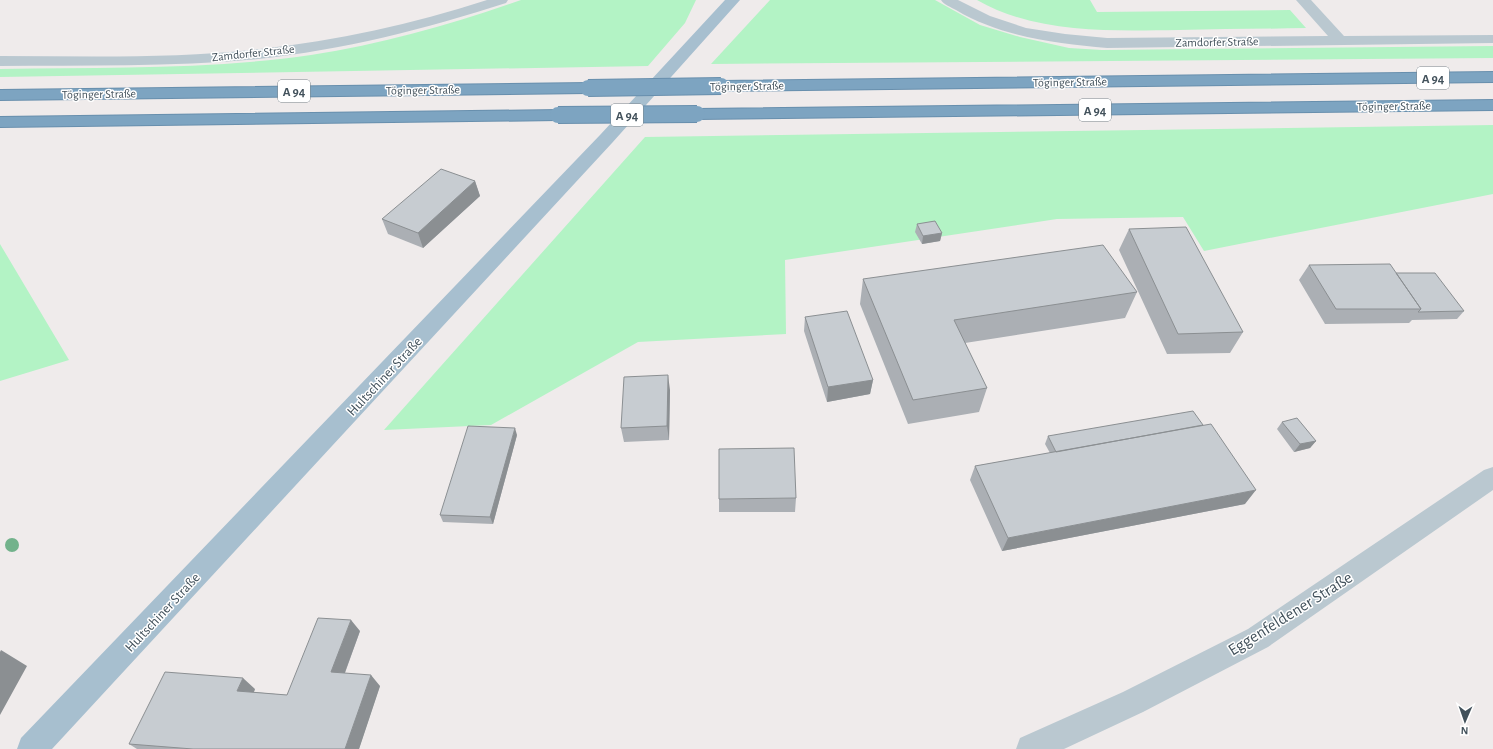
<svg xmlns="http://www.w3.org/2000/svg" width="1493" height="749" font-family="'Alegreya Sans',sans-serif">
  <rect width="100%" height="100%" fill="#efebeb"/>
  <path fill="#b3f3c5" d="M 521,0 L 696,0 L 685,23 L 648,66 L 0,77 L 0,69 C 104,67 208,70 311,55 C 383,44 453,24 521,0 Z
    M 770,0 L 935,0 L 980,25 L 1020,37 L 1069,48 L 1102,50 L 1493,46 L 1493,58 L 711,64 Z
    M 977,0 L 1090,0 L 1097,12 L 1290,10 L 1306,28 C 1263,29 1221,29 1178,30 C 1112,31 1036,34 977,0 Z
    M 1493,125 L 1493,194 L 1204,251 L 1183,217 L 1057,219 L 785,260 L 786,334 L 638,342 L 491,425 L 384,430 L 645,137 Z
    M 0,244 L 69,360 L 0,381 Z"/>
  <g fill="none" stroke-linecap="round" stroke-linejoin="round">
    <g stroke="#688fad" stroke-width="2">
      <path id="highway" d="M 1493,72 L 1493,82 L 721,91 L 715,89 L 713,86 L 715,83 L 721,81 Z
        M 588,83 L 594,85 L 596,88 L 594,91 L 588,93 L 0,100 L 0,90 Z
        M 1493,100 L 1493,110 L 697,119 L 691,118 L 689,114 L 691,110 L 697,109 Z
        M 558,110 L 564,111 L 566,115 L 564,119 L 558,120 L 0,127 L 0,117 Z"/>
    </g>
    <path fill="#bac8d0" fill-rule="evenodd" d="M 487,0 L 508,0 L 506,3 C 425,29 343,50 258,59 C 172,67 86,65 0,66 L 0,56 C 86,56 174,59 260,49 C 337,41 412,24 487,0 Z
      M 941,0 L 958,0 L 990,16 L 1026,28 L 1065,34 L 1107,38 L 1328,36 L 1296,0 L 1311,0 L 1344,36 L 1493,35 L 1493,43 L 1107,48 C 1056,43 1001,37 956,10 C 951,7 944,5 941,0 Z
      M 1493,467 L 1493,490 L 1268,647 L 1143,712 L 1064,749 L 1016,749 L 1020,738 L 1123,692 L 1248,629 L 1484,470 Z"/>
    <path fill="#a7bfcf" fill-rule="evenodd" d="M 725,0 L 740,0 L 612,143 L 52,749 L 17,749 L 21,738 L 600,135 Z"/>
    <use href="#highway" fill="#7da4c1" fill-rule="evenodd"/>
    <g stroke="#688fad" stroke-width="18" stroke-linecap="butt">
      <path id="highway-bridge" d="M 588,88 L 721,86
        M 558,115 L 697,114"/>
    </g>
    <use href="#highway-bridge" stroke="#7da4c1" stroke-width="16"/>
  </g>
  <circle fill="#72b28b" cx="12" cy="545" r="7"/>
  <path fill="#abafb4" d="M 475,181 L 480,196 L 423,248 L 388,234 L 382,219 Z
    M 917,224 L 942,233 L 940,241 L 922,244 L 915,232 Z
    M 1129,229 L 1243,332 L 1230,353 L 1167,354 L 1119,250 Z
    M 1309,265 L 1396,273 L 1464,311 L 1457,319 L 1412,320 L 1409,323 L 1325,324 L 1299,280 Z
    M 863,279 L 1137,292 L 1125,318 L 965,343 L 987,388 L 979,412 L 908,424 L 860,304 Z
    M 805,317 L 873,380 L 870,394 L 827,402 L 804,331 Z
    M 670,390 L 669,440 L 624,442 L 621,428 Z
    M 1282,422 L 1316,441 L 1310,448 L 1294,452 L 1277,429 Z
    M 517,435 L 493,524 L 443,522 L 440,515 Z
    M 1048,436 L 1245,504 L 1002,551 L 970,480 L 975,466 L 1050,453 L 1045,444 Z
    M 796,498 L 795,512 L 719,512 L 719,499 Z
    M 360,631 L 345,673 L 380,686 L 359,749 L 137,749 L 129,744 L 255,689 L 254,692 L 287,695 Z"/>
  <path fill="#8b8f92" d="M 475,181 L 480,196 L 423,248 L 418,233 Z
    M 942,233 L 940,241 L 922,244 L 923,236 Z
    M 668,375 L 670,390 L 669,440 L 667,426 Z
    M 873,380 L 870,394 L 827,402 L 828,387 Z
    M 515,428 L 517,435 L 493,524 L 490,517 Z
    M 1316,441 L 1310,448 L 1294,452 L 1300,444 Z
    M 1256,490 L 1245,504 L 1002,551 L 1008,538 Z
    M 351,620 L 360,631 L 341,683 L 331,672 Z
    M 1,650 L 27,666 L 0,715 L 0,652 Z
    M 371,675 L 380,686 L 359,749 L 345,749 Z
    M 243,678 L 255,689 L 250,701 L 237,691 Z"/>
  <path fill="#c7ccd1" stroke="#8b8f92" d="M 441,169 L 475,181 L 418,233 L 382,219 Z
    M 935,221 L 942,233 L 923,236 L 917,224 Z
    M 1186,227 L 1243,332 L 1178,334 L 1129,229 Z
    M 1103,245 L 1137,292 L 954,320 L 987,388 L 913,400 L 863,279 Z
    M 1390,264 L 1421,309 L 1336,309 L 1309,265 Z
    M 1396,273 L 1435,273 L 1464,311 L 1418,312 L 1421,309 Z
    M 847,311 L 873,380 L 828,387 L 805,317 Z
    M 668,375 L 667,426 L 621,428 L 624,377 Z
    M 1193,411 L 1203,425 L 1056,452 L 1048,436 Z
    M 1297,418 L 1316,441 L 1300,444 L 1282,422 Z
    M 1211,424 L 1256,490 L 1008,538 L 975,466 Z
    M 468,426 L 515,428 L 490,517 L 440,515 Z
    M 794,448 L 796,498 L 719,499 L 719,449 Z
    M 318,618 L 351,620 L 331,672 L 371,675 L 345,749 L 193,749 L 129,744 L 165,672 L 243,678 L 237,691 L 287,695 Z"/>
  <g text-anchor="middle" stroke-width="3" stroke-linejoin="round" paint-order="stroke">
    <g font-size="12" fill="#42515b" stroke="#fff">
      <text transform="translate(1217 42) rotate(-1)" y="4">Zamdorfer Straße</text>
      <text transform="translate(253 53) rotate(-6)" y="4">Zamdorfer Straße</text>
      <text transform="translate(1070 82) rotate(-1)" y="4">Töginger Straße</text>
      <text transform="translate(747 86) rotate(-1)" y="4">Töginger Straße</text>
      <text transform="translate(423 90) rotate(-1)" y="4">Töginger Straße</text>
      <text transform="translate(99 94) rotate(-1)" y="4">Töginger Straße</text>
      <text transform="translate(1394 106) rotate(-1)" y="4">Töginger Straße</text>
    </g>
    <g fill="#fff" stroke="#7b858c" stroke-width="1">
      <rect x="1417" y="67" width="32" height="22" rx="3"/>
      <rect x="278" y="80" width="32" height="22" rx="3"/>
      <rect x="1079" y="99" width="32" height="22" rx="3"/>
      <rect x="611" y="104" width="32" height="22" rx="3"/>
    </g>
    <g font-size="13" font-weight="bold" fill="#42515b">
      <text x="1433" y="83">A 94</text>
      <text x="294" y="96">A 94</text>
      <text x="1095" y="115">A 94</text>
      <text x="627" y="120">A 94</text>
    </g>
    <g font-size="14" fill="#42515b" stroke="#fff">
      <text transform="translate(384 376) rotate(-47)" y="5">Hultschiner Straße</text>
      <text transform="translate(162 612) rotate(-47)" y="5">Hultschiner Straße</text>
    </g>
    <g font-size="17" fill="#42515b" stroke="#fff">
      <text transform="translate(1290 613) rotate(-32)" y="6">Eggenfeldener Straße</text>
    </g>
  </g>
  <g transform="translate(1465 721) rotate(182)" stroke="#ffffff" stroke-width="3" paint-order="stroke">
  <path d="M0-3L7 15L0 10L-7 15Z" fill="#42515b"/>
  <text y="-6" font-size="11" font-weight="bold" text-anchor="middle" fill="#42515b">N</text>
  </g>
</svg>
